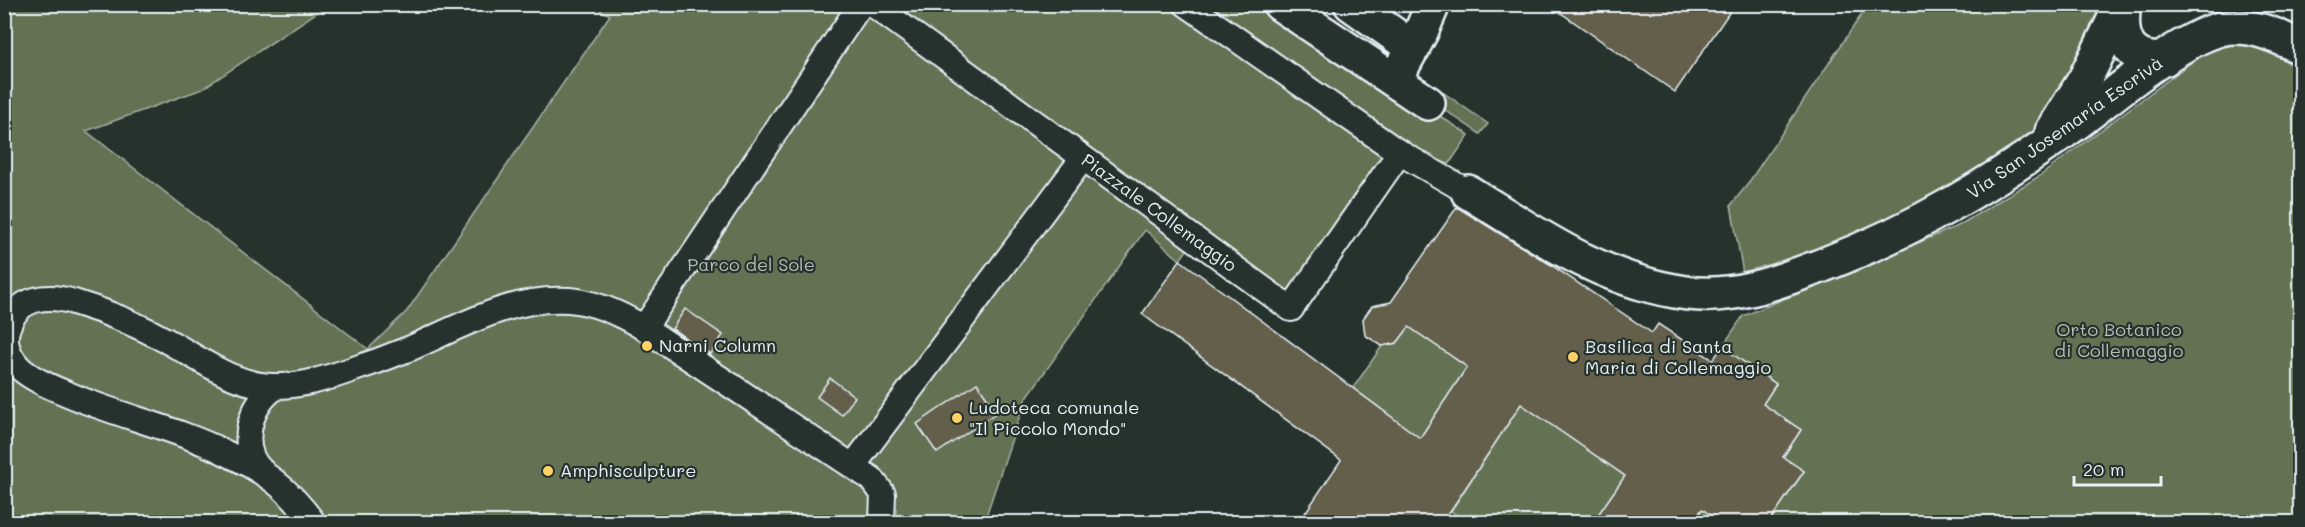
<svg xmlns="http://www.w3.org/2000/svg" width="2305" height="527" font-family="Mali,sans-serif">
  <rect width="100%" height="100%" fill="#26332d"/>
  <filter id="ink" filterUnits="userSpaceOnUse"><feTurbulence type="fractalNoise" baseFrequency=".0167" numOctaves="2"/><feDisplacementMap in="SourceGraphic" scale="12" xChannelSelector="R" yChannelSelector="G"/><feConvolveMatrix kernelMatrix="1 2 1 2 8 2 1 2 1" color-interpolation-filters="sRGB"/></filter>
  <g filter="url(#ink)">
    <path fill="#637253" stroke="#a6b2a6" stroke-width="1.5" d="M 5,5 L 328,5 L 202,89 L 86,131 L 368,349 L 407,311 L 610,15 L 590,5 L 864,5 L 1192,243 L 1180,260 L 1145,230 L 1025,400 L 984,522 L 20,522 L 5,513 Z
      M 880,5 L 1178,5 L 1392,154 L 1289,302 Z
      M 1195,5 L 1263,5 L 1423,112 L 1426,107 L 1469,135 L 1449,164 L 1402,148 Z
      M 1868,5 L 2109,5 L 2031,141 L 1950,192 L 1844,242 L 1744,279 L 1731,205 L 1747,185 Z
      M 2233,44 C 2259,42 2281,56 2300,72 L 2300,522 L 1769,522 L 1804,472 L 1783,457 L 1801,430 L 1763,404 L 1776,384 L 1722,347 L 1743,316 L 1958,226 L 2041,175 L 2196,59 L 2208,52 Z
      M 1444,93 L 1488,124 L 1480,134 L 1436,104 Z
      M 1409,327 L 1467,367 L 1420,438 L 1353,388 L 1382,346 L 1397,343 Z
      M 1521,404 L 1625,476 L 1593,522 L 1467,522 L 1451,511 Z
      M 1702,509 L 1721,522 L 1693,522 Z"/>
    <path fill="#635e4c" stroke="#e8f1f8" stroke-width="1.5" d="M 1548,4 L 1735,4 L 1675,92 Z
      M 1457,207 L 1548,263 L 1652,333 L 1658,324 L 1713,360 L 1722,347 L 1776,384 L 1763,404 L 1801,430 L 1783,457 L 1804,471 L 1769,522 L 1721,522 L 1702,509 L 1693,522 L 1593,522 L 1625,476 L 1521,404 L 1443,522 L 1299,522 L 1341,460 L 1142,314 L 1180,260 L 1420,438 L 1467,367 L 1409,327 L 1397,343 L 1382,346 L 1365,335 L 1363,319 L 1372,306 L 1391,302 Z
      M 685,309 L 723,335 L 710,354 L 672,329 Z
      M 830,378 L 855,397 L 842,415 L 817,397 Z
      M 977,383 L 997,412 L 937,453 L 917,424 Z"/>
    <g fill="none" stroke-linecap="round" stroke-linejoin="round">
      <g stroke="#e8f1f8" stroke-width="28">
        <path id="pedestrian" d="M 872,4 L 1291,309 L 1400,152
          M 1186,4 L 1397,151 L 1468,192
          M 644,328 L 861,4
          M 853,466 L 1083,158
          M 263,472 C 236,449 250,401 278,386
          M 313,522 C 287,487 266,472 226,453 C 180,430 128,418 80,399 C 61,391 38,383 22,370 C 10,359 2,343 8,327 C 18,296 48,294 74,302 C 107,312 139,325 169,342 C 202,360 232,384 271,386 C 297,387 321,380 345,372 C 367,365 389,357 411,348 C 461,326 512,296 569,300 C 596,302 621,314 644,328 L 872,479 L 883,494 L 882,522"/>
      </g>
      <g stroke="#e8f1f8" stroke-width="38">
        <path id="minor" d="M 1280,4 L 1428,103
          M 1351,4 L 1413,48
          M 2124,4 C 2119,35 2126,63 2164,59
          M 1395,80 L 1421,32 L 1433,4
          M 2052,132 L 2085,79 L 2122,4
          M 1468,192 C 1538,235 1603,282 1687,293 C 1736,299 1778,282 1823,265 C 1917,229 1998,180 2079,121 C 2116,93 2177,41 2220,29 C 2248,22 2276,35 2300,47"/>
      </g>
      <use href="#pedestrian" stroke="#26332d" stroke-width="24"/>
      <use href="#minor" stroke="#26332d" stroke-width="33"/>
    </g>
  </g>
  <g fill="#ffd166" stroke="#26332d" stroke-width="2">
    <circle cx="647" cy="346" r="6"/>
    <circle cx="1573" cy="357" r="6"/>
    <circle cx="957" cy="418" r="6"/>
    <circle cx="548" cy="471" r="6"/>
  </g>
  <g text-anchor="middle" stroke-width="4.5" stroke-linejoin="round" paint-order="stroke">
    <g font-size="18" fill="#e8f1f8" stroke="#26332d">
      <text transform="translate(2065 128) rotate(-35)" y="6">Via San Josemaría Escrivà</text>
      <text transform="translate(1159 213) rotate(36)" y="6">Piazzale Collemaggio</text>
    </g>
    <g font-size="18" fill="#b3beb6" stroke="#26332d">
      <text x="751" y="271">Parco del Sole</text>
      <text x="2119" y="336">Orto Botanico<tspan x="2119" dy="21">di Collemaggio</tspan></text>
    </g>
    <g font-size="18" fill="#e8f1f8" stroke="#26332d" text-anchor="start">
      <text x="659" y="352">Narni Column</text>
      <text x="1585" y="353">Basilica di Santa<tspan x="1585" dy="21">Maria di Collemaggio</tspan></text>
      <text x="969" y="414">Ludoteca comunale<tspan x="969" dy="21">"Il Piccolo Mondo"</tspan></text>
      <text x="560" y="477">Amphisculpture</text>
    </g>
  </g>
  <rect width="2305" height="527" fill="none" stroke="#26332d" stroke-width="24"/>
  <rect x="12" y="12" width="2281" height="503" fill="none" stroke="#e8f1f8" stroke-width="2" filter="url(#ink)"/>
  <path d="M2074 476v9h87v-9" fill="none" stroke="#e8f1f8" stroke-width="3"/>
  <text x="2083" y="476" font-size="18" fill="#e8f1f8" stroke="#26332d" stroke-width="4.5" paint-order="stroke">20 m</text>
</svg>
